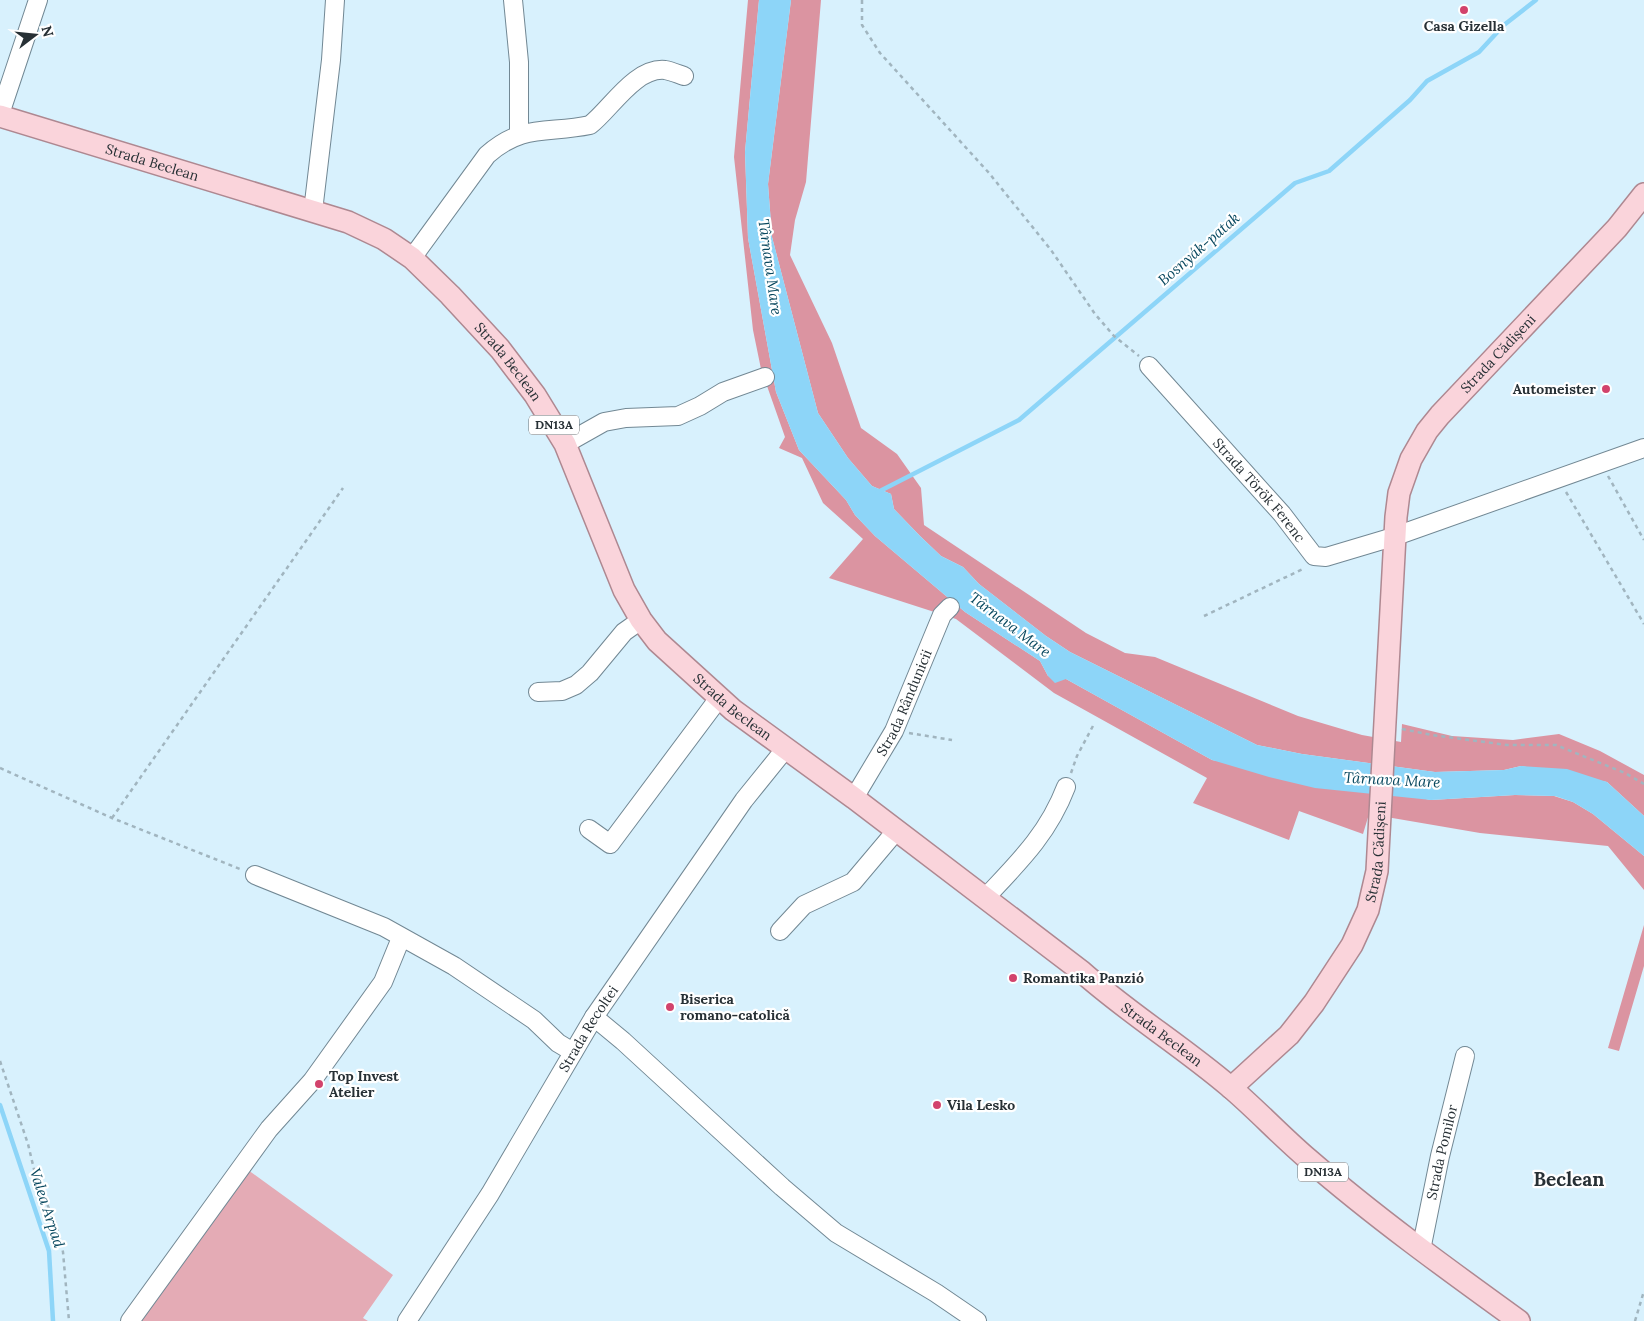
<svg xmlns="http://www.w3.org/2000/svg" width="1644" height="1321" font-family="Lora,serif">
  <rect width="100%" height="100%" fill="#d8f1fd"/>
  <path fill="#e4abb5" d="M 248,1170 L 393,1275 L 363,1318 L 368,1321 L 139,1321 Z"/>
  <path fill="#db94a1" d="M 748,0 L 759,0 L 745,152 L 748,238 L 776,392 L 799,450 L 846,500 L 855,515 L 875,536 L 965,612 L 1040,661 L 1048,676 L 1066,679 L 1212,760 L 1431,800 L 1515,795 L 1554,796 L 1573,802 L 1593,814 L 1644,856 L 1644,890 L 1608,846 L 1480,833 L 1369,814 L 1363,834 L 1299,811 L 1289,840 L 1193,803 L 1207,778 L 1054,693 L 956,619 L 829,578 L 863,539 L 823,503 L 802,458 L 779,448 L 785,437 L 761,369 L 753,330 L 734,157 Z
    M 791,0 L 821,0 L 806,182 L 795,220 L 790,255 L 832,343 L 861,428 L 897,454 L 921,488 L 924,525 L 1086,633 L 1125,653 L 1155,657 L 1298,716 L 1362,735 L 1401,742 L 1402,724 L 1452,736 L 1513,740 L 1559,734 L 1600,751 L 1644,775 L 1644,816 L 1607,782 L 1521,766 L 1504,770 L 1435,772 L 1302,754 L 1257,745 L 1070,652 L 1046,636 L 979,584 L 963,567 L 941,556 L 920,536 L 894,509 L 891,494 L 872,486 L 848,458 L 818,413 L 772,237 L 768,184 Z
    M 1644,925 L 1644,966 L 1619,1051 L 1608,1048 Z"/>
  <path fill="#8dd5f8" d="M 759,0 L 791,0 L 768,184 L 772,237 L 818,413 L 848,458 L 872,486 L 891,494 L 894,509 L 920,536 L 941,556 L 963,567 L 979,584 L 1046,636 L 1070,652 L 1257,745 L 1302,754 L 1435,772 L 1504,770 L 1521,766 L 1567,769 L 1607,782 L 1644,816 L 1644,856 L 1593,814 L 1573,802 L 1555,796 L 1515,795 L 1431,800 L 1315,788 L 1269,777 L 1212,760 L 1066,679 L 1055,683 L 1048,676 L 1040,661 L 965,612 L 875,536 L 855,515 L 846,500 L 799,450 L 776,392 L 748,238 L 745,152 Z"/>
  <g fill="none" stroke-linecap="round" stroke-linejoin="round">
    <path stroke="#8dd5f8" stroke-width="4.5" d="M 878,492 L 1019,420 L 1295,183 L 1329,171 L 1410,100 L 1427,81 L 1479,52 L 1504,25 L 1536,0
      M 0,1105 L 49,1251 L 53,1321"/>
    <g stroke="#728894" stroke-width="20">
      <g id="minor">
        <path d="M 513,0 L 519,62 L 519,133"/>
        <path d="M 0,114 L 38,0"/>
        <path d="M 313,211 L 331,60 L 335,0"/>
        <path d="M 412,258 L 487,155 C 523,123 548,134 590,125 C 610,110 635,67 665,70 C 671,71 678,74 684,76"/>
        <path id="s1" d="M 1149,366 L 1282,514 L 1314,556 L 1326,557 L 1393,537 L 1644,448"/>
        <path d="M 565,444 L 604,422 L 626,418 L 678,416 L 700,406 L 723,392 L 765,377"/>
        <path d="M 538,692 L 562,691 L 576,685 L 590,673 L 624,632 L 641,620"/>
        <path id="s2" d="M 854,798 L 894,731 L 942,615 L 950,607"/>
        <path d="M 589,829 L 610,844 L 719,698"/>
        <path d="M 255,875 L 384,927 L 454,966 L 534,1020 L 558,1043 L 573,1052"/>
        <path d="M 985,898 C 1019,862 1048,834 1066,787"/>
        <path d="M 780,931 L 804,905 L 853,882 L 896,831"/>
        <path d="M 594,1017 L 623,1041 L 782,1187 L 836,1233 L 936,1293 L 977,1321"/>
        <path id="s3" d="M 1421,1250 L 1440,1156 L 1465,1056"/>
        <path d="M 130,1321 L 269,1129 L 312,1081 L 383,982 L 401,938"/>
        <path id="s4" d="M 407,1321 L 490,1194 L 594,1017 L 744,800 L 786,748"/>
      </g>
    </g>
    <g stroke="#ae8891" stroke-width="24">
      <g id="major">
        <path id="s5" d="M 0,116 L 348,222 L 384,239 L 412,258 L 450,295 L 500,349 L 535,395 L 565,444 L 624,590 L 641,620 L 657,641 L 733,710 L 854,798 L 1081,971 C 1128,1013 1182,1046 1230,1087 C 1257,1110 1281,1136 1308,1159 C 1375,1217 1447,1269 1519,1321"/>
        <path id="s6" d="M 1231,1088 L 1289,1035 L 1314,1003 L 1352,945 L 1368,910 L 1377,871 L 1396,517 L 1399,493 L 1411,459 L 1427,431 L 1440,415 L 1617,228 L 1644,194"/>
      </g>
    </g>
    <path stroke="#a1b5bf" stroke-width="2.5" stroke-dasharray="4 4" stroke-linecap="butt" d="M 862,0 L 862,25 L 880,53 L 989,173 L 1051,250 L 1095,314 L 1114,336 L 1139,356
      M 1608,476 L 1644,540
      M 1566,492 L 1644,624
      M 1204,616 L 1305,568
      M 1402,729 L 1432,735 L 1507,745 L 1556,745 L 1625,773 L 1644,784
      M 909,733 L 952,740
      M 0,768 L 112,818 L 240,869
      M 1071,773 L 1077,756 L 1094,724
      M 112,818 L 343,488
      M 0,1061 L 28,1144 L 37,1182 L 56,1224 L 63,1252 L 69,1321
      M 1635,1321 L 1644,1291"/>
    <use href="#minor" stroke="#fff" stroke-width="18"/>
    <use href="#major" stroke="#fad4db" stroke-width="21"/>
  </g>
  <g fill="#d2436c" stroke="#fff" stroke-width="2">
    <circle cx="1464" cy="10" r="5"/>
    <circle cx="1606" cy="389" r="5"/>
    <circle cx="1013" cy="978" r="5"/>
    <circle cx="670" cy="1007" r="5"/>
    <circle cx="319" cy="1084" r="5"/>
    <circle cx="937" cy="1105" r="5"/>
  </g>
  <g text-anchor="middle" stroke-width="4.5" stroke-linejoin="round" paint-order="stroke">
    <g fill="#fff" stroke="#686e72" stroke-width="1">
      <rect x="529" y="415.5" width="50" height="19" rx="4"/>
      <rect x="1298" y="1162.5" width="50" height="19" rx="4"/>
    </g>
    <g font-size="12" font-weight="bold" fill="#273035">
      <text x="554" y="429">DN13A</text>
      <text x="1323" y="1176">DN13A</text>
    </g>
    <g font-size="14" font-weight="bold" fill="#273035" stroke="#fff" text-anchor="start">
      <text x="1464" y="31" text-anchor="middle">Casa Gizella</text>
      <text x="1596" y="394" text-anchor="end">Automeister</text>
      <text x="1023" y="983">Romantika Panzió</text>
      <text x="680" y="1004">Biserica<tspan x="680" dy="16">romano-catolică</tspan></text>
      <text x="329" y="1081">Top Invest<tspan x="329" dy="16">Atelier</tspan></text>
      <text x="947" y="1110">Vila Lesko</text>
    </g>
    <g font-size="14" fill="#273035" stroke="#fff">
      <text dy="5" stroke="none"><textPath href="#s5" startOffset="159">Strada Beclean</textPath></text>
      <text dy="5" stroke="none"><textPath href="#s6" startOffset="819">Strada Cădișeni</textPath></text>
      <text dy="5" stroke="none"><textPath href="#s5" startOffset="579">Strada Beclean</textPath></text>
      <text dy="5" stroke="none"><textPath href="#s1" startOffset="166">Strada Török Ferenc</textPath></text>
      <text dy="5" stroke="none"><textPath href="#s2" startOffset="108">Strada Rândunicii</textPath></text>
      <text dy="5" stroke="none"><textPath href="#s5" startOffset="998">Strada Beclean</textPath></text>
      <text dy="5" stroke="none"><textPath href="#s6" startOffset="286">Strada Cădișeni</textPath></text>
      <text dy="5" stroke="none"><textPath href="#s4" startOffset="344">Strada Recoltei</textPath></text>
      <text dy="5" stroke="none"><textPath href="#s5" startOffset="1538">Strada Beclean</textPath></text>
      <text dy="5" stroke="none"><textPath href="#s3" startOffset="100">Strada Pomilor</textPath></text>
    </g>
    <g font-size="15" font-style="italic" fill="#08485f" stroke="#fff">
      <text transform="translate(1199 249) rotate(-41)" y="5">Bosnyák-patak</text>
      <text transform="translate(770 267) rotate(82)" y="5">Târnava Mare</text>
      <text transform="translate(1010 625) rotate(37)" y="5">Târnava Mare</text>
      <text transform="translate(1392 780) rotate(3)" y="5">Târnava Mare</text>
      <text transform="translate(47 1208) rotate(72)" y="5">Valea Arpad</text>
    </g>
    <g font-size="19" font-weight="bold" fill="#273035" stroke="#fff">
      <text x="1569" y="1186">Beclean</text>
    </g>
  </g>
  <g transform="translate(35 35) rotate(74)" stroke="#ffffff" stroke-width="4" paint-order="stroke">
  <path d="M0-4L9 19L0 12L-9 19Z" fill="#273035"/>
  <text y="-8" font-size="14" font-weight="bold" text-anchor="middle" fill="#273035">N</text>
  </g>
</svg>
